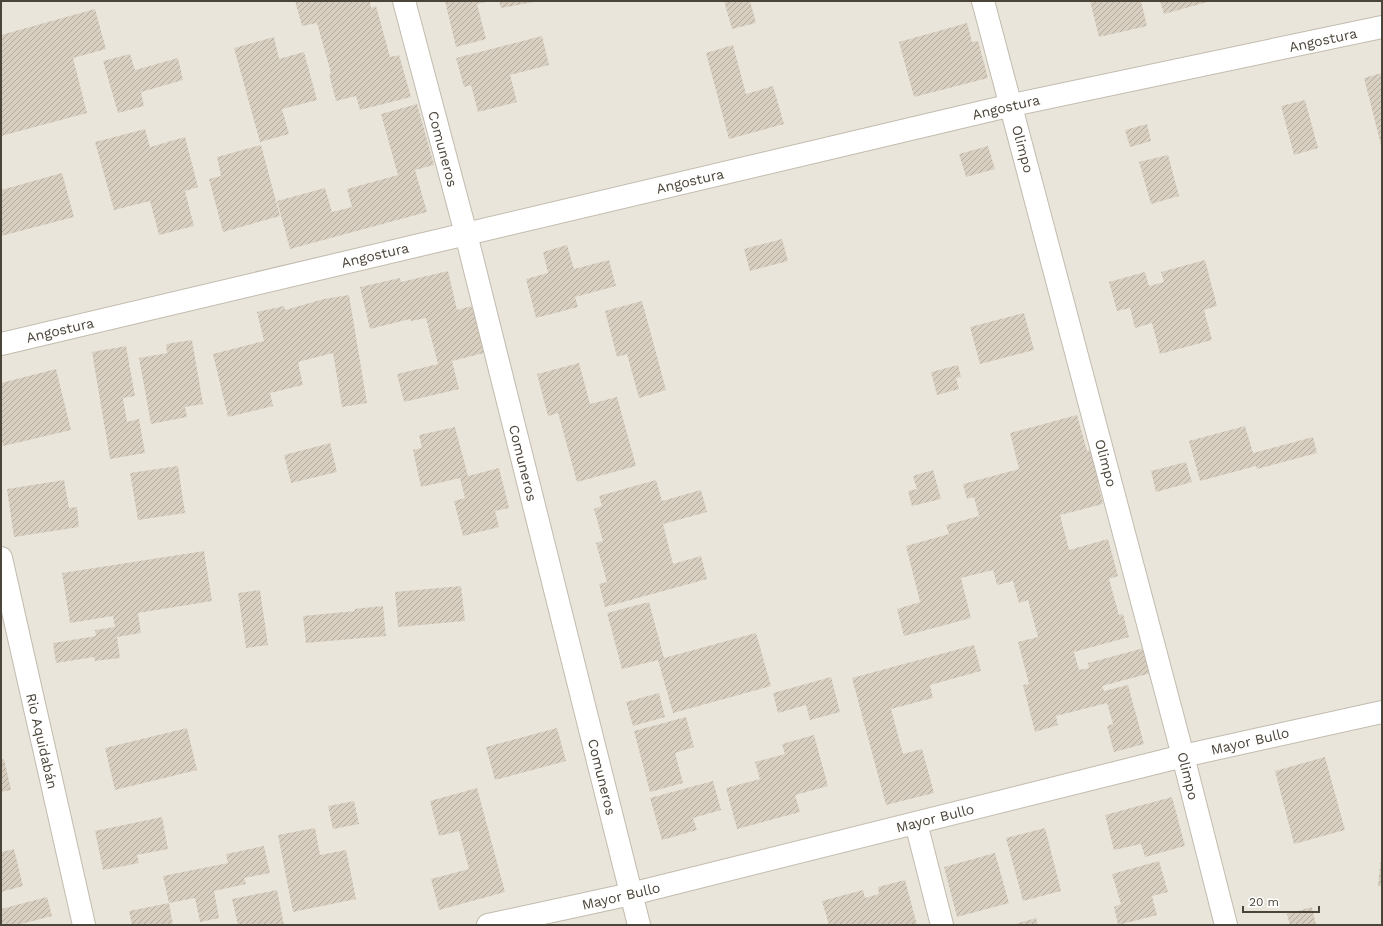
<svg xmlns="http://www.w3.org/2000/svg" width="1383" height="926" font-family="'Work Sans',sans-serif">
  <defs>
    <pattern id="building-hatch" width="6" height="6" patternUnits="userSpaceOnUse"><rect width="6" height="6" fill="#d8cfc1"/><path d="M-1 1l2-2M0 6l6-6M5 7l2-2" fill="none" stroke="#b1aa9e"/></pattern>
  </defs>
  <rect width="100%" height="100%" fill="#f6f3ec"/>
  <path fill="#eae5da" d="M 1,1 L 1382,1 L 1382,925 L 1,925 Z"/>
  <path fill="url(#building-hatch)" d="M 295,1 L 370,1 L 371,8 L 376,6 L 390,57 L 399,55 L 411,97 L 360,110 L 356,96 L 336,101 L 329,74 L 331,73 L 317,23 L 302,26 Z
    M 445,1 L 491,1 L 477,4 L 486,39 L 456,47 Z
    M 499,1 L 534,1 L 534,2 L 501,8 Z
    M 724,1 L 750,1 L 756,23 L 732,29 Z
    M 1090,1 L 1141,1 L 1147,26 L 1099,37 Z
    M 1160,1 L 1211,1 L 1164,14 Z
    M 95,9 L 106,49 L 73,58 L 87,113 L 1,136 L 1,35 Z
    M 967,23 L 972,42 L 978,41 L 988,78 L 914,97 L 899,42 Z
    M 542,36 L 549,65 L 510,75 L 517,102 L 478,112 L 471,85 L 464,87 L 456,58 Z
    M 274,37 L 279,59 L 304,52 L 317,100 L 282,109 L 289,134 L 260,142 L 234,48 Z
    M 733,45 L 746,94 L 773,86 L 784,124 L 729,139 L 706,53 Z
    M 130,54 L 135,70 L 178,58 L 183,80 L 141,92 L 144,106 L 118,113 L 103,61 Z
    M 1382,73 L 1382,145 L 1381,145 L 1364,78 Z
    M 1305,100 L 1318,148 L 1294,155 L 1281,106 Z
    M 417,104 L 434,165 L 415,170 L 427,212 L 290,249 L 277,201 L 325,188 L 332,212 L 352,207 L 347,189 L 398,175 L 381,114 Z
    M 1147,124 L 1151,141 L 1130,147 L 1125,130 Z
    M 145,129 L 150,147 L 185,137 L 198,187 L 185,191 L 194,226 L 159,235 L 150,201 L 114,210 L 95,142 Z
    M 261,145 L 280,216 L 223,232 L 209,179 L 221,176 L 217,157 Z
    M 988,146 L 995,169 L 966,177 L 959,154 Z
    M 1168,155 L 1179,196 L 1151,204 L 1139,162 Z
    M 62,173 L 74,217 L 1,236 L 1,190 Z
    M 782,239 L 788,261 L 750,271 L 744,249 Z
    M 567,245 L 574,269 L 609,260 L 616,286 L 575,297 L 578,307 L 536,318 L 526,279 L 548,273 L 543,252 Z
    M 1205,260 L 1217,306 L 1204,310 L 1212,340 L 1160,354 L 1152,323 L 1135,328 L 1130,308 L 1117,311 L 1109,282 L 1145,272 L 1149,286 L 1164,282 L 1161,272 Z
    M 448,271 L 457,310 L 472,306 L 484,353 L 452,361 L 459,389 L 404,402 L 397,374 L 438,364 L 426,318 L 411,321 L 410,319 L 370,329 L 360,287 L 400,278 L 401,282 Z
    M 349,295 L 367,403 L 342,407 L 333,353 L 298,362 L 303,385 L 270,393 L 273,406 L 228,417 L 213,354 L 264,341 L 257,312 L 284,306 L 285,310 L 324,299 Z
    M 642,301 L 666,390 L 639,398 L 627,354 L 617,357 L 605,311 Z
    M 1024,313 L 1034,350 L 980,364 L 970,327 Z
    M 192,340 L 203,404 L 185,407 L 187,417 L 151,424 L 139,358 L 167,353 L 166,344 Z
    M 126,346 L 135,396 L 123,398 L 127,422 L 139,419 L 145,453 L 110,459 L 92,352 Z
    M 579,363 L 590,404 L 617,397 L 636,466 L 577,482 L 558,413 L 548,416 L 537,374 Z
    M 958,365 L 961,377 L 956,378 L 959,389 L 937,395 L 931,372 Z
    M 56,369 L 71,430 L 3,446 L 1,437 L 1,383 Z
    M 1077,415 L 1087,451 L 1098,448 L 1107,482 L 1098,484 L 1103,504 L 1060,515 L 1069,550 L 1108,539 L 1118,576 L 1109,579 L 1119,615 L 1123,614 L 1129,637 L 1074,652 L 1079,670 L 1089,668 L 1088,663 L 1144,648 L 1151,673 L 1102,686 L 1104,691 L 1128,685 L 1144,744 L 1114,752 L 1107,726 L 1113,724 L 1107,703 L 1056,716 L 1058,725 L 1035,732 L 1023,685 L 1029,684 L 1018,642 L 1038,637 L 1028,600 L 1019,603 L 1013,581 L 997,585 L 993,570 L 961,578 L 971,618 L 904,636 L 897,609 L 920,602 L 906,546 L 949,534 L 946,525 L 979,516 L 974,497 L 967,499 L 963,484 L 1019,469 L 1010,433 Z
    M 1245,426 L 1253,453 L 1313,437 L 1317,453 L 1257,469 L 1256,466 L 1200,481 L 1189,441 Z
    M 455,427 L 468,476 L 499,468 L 509,508 L 495,511 L 499,527 L 463,536 L 454,501 L 465,498 L 460,478 L 421,487 L 413,450 L 422,448 L 419,435 Z
    M 330,443 L 337,472 L 291,483 L 284,455 Z
    M 1186,462 L 1192,482 L 1156,492 L 1151,471 Z
    M 178,466 L 185,513 L 138,520 L 130,473 Z
    M 933,470 L 941,499 L 912,506 L 908,491 L 917,489 L 913,476 Z
    M 64,480 L 69,508 L 77,507 L 79,527 L 14,537 L 7,489 Z
    M 656,480 L 662,501 L 701,490 L 707,512 L 663,524 L 673,564 L 701,556 L 707,579 L 605,607 L 599,584 L 607,582 L 596,543 L 603,541 L 594,509 L 602,506 L 599,496 Z
    M 204,551 L 212,601 L 138,613 L 141,633 L 117,637 L 120,658 L 95,661 L 94,657 L 56,663 L 53,643 L 96,636 L 95,630 L 115,627 L 113,616 L 70,623 L 62,573 Z
    M 461,586 L 465,621 L 398,627 L 395,592 Z
    M 260,590 L 268,645 L 246,648 L 238,593 Z
    M 649,602 L 664,658 L 756,633 L 771,686 L 673,713 L 658,660 L 622,669 L 607,613 Z
    M 383,606 L 386,636 L 306,643 L 303,616 L 355,611 L 354,609 Z
    M 974,645 L 981,671 L 930,685 L 933,698 L 891,709 L 903,754 L 922,749 L 934,793 L 886,805 L 852,678 Z
    M 831,677 L 840,712 L 810,720 L 806,705 L 778,713 L 773,693 Z
    M 659,693 L 665,717 L 633,726 L 626,702 Z
    M 686,717 L 694,747 L 675,753 L 683,783 L 650,792 L 634,731 Z
    M 187,728 L 197,770 L 115,790 L 105,748 Z
    M 557,728 L 566,761 L 495,780 L 486,747 Z
    M 814,735 L 828,786 L 795,795 L 800,812 L 737,829 L 726,788 L 760,779 L 755,762 L 785,754 L 782,744 Z
    M 1325,757 L 1345,830 L 1294,844 L 1275,771 Z
    M 4,759 L 11,790 L 1,792 L 1,760 Z
    M 713,781 L 721,810 L 693,818 L 697,830 L 662,840 L 650,798 Z
    M 477,788 L 505,892 L 439,910 L 431,879 L 469,869 L 459,831 L 439,836 L 430,801 Z
    M 1172,797 L 1185,846 L 1145,857 L 1141,844 L 1114,850 L 1105,815 Z
    M 354,801 L 359,824 L 333,829 L 328,806 Z
    M 162,817 L 168,849 L 137,855 L 139,863 L 103,870 L 95,831 Z
    M 315,828 L 320,855 L 346,850 L 356,899 L 293,912 L 278,835 Z
    M 1045,828 L 1061,891 L 1023,901 L 1006,838 Z
    M 264,846 L 270,873 L 244,878 L 246,884 L 214,891 L 219,918 L 200,922 L 195,898 L 169,903 L 163,876 L 228,863 L 226,854 Z
    M 14,849 L 23,886 L 1,892 L 1,852 Z
    M 995,853 L 1009,903 L 957,917 L 944,867 Z
    M 1381,857 L 1382,857 L 1382,886 L 1378,886 Z
    M 1159,861 L 1168,892 L 1152,896 L 1157,915 L 1118,925 L 1114,907 L 1121,904 L 1112,874 Z
    M 905,880 L 917,925 L 829,925 L 822,901 L 863,890 L 865,898 L 879,894 L 878,887 Z
    M 277,890 L 284,925 L 238,925 L 232,899 Z
    M 47,897 L 52,916 L 17,925 L 1,925 L 1,909 Z
    M 169,903 L 173,925 L 132,925 L 129,911 Z
    M 1312,907 L 1316,925 L 1290,925 L 1287,914 Z
    M 1036,918 L 1038,925 L 1012,925 Z"/>
  <g fill="none" stroke-linecap="round" stroke-linejoin="round">
    <g stroke="#c2bbae" stroke-width="24">
      <path id="minor" d="M 404,1 L 466,234 L 639,925
        M 983,1 L 1183,756 L 1226,925
        M 1,344 L 1012,105 L 1382,27
        M 1,558 L 84,925
        M 916,823 L 942,925
        M 488,925 L 631,894 L 1183,756 L 1382,712"/>
    </g>
    <use href="#minor" stroke="#fff" stroke-width="22"/>
  </g>
  <g text-anchor="middle" stroke-width="3" stroke-linejoin="round" paint-order="stroke">
    <g font-size="14" fill="#4b4439" stroke="#fff">
      <text transform="translate(1323 40) rotate(-12)" y="5">Angostura</text>
      <text transform="translate(1006 107) rotate(-13)" y="5">Angostura</text>
      <text transform="translate(443 149) rotate(75)" y="5">Comuneros</text>
      <text transform="translate(1023 149) rotate(75)" y="5">Olimpo</text>
      <text transform="translate(690 181) rotate(-13)" y="5">Angostura</text>
      <text transform="translate(375 255) rotate(-13)" y="5">Angostura</text>
      <text transform="translate(60 330) rotate(-13)" y="5">Angostura</text>
      <text transform="translate(523 463) rotate(76)" y="5">Comuneros</text>
      <text transform="translate(1106 463) rotate(75)" y="5">Olimpo</text>
      <text transform="translate(42 741) rotate(77)" y="5">Rio Aquidabán</text>
      <text transform="translate(1250 741) rotate(-13)" y="5">Mayor Bullo</text>
      <text transform="translate(1188 776) rotate(76)" y="5">Olimpo</text>
      <text transform="translate(602 777) rotate(76)" y="5">Comuneros</text>
      <text transform="translate(935 818) rotate(-14)" y="5">Mayor Bullo</text>
      <text transform="translate(621 896) rotate(-13)" y="5">Mayor Bullo</text>
    </g>
  </g>
  <rect width="1383" height="926" fill="none" stroke="#4b4439" stroke-width="4"/>
  <path d="M1243 906v6h76v-6" fill="none" stroke="#4b4439" stroke-width="2"/>
  <text x="1249" y="906" font-size="12" fill="#4b4439" stroke="#ffffff" stroke-width="3" paint-order="stroke">20 m</text>
</svg>
